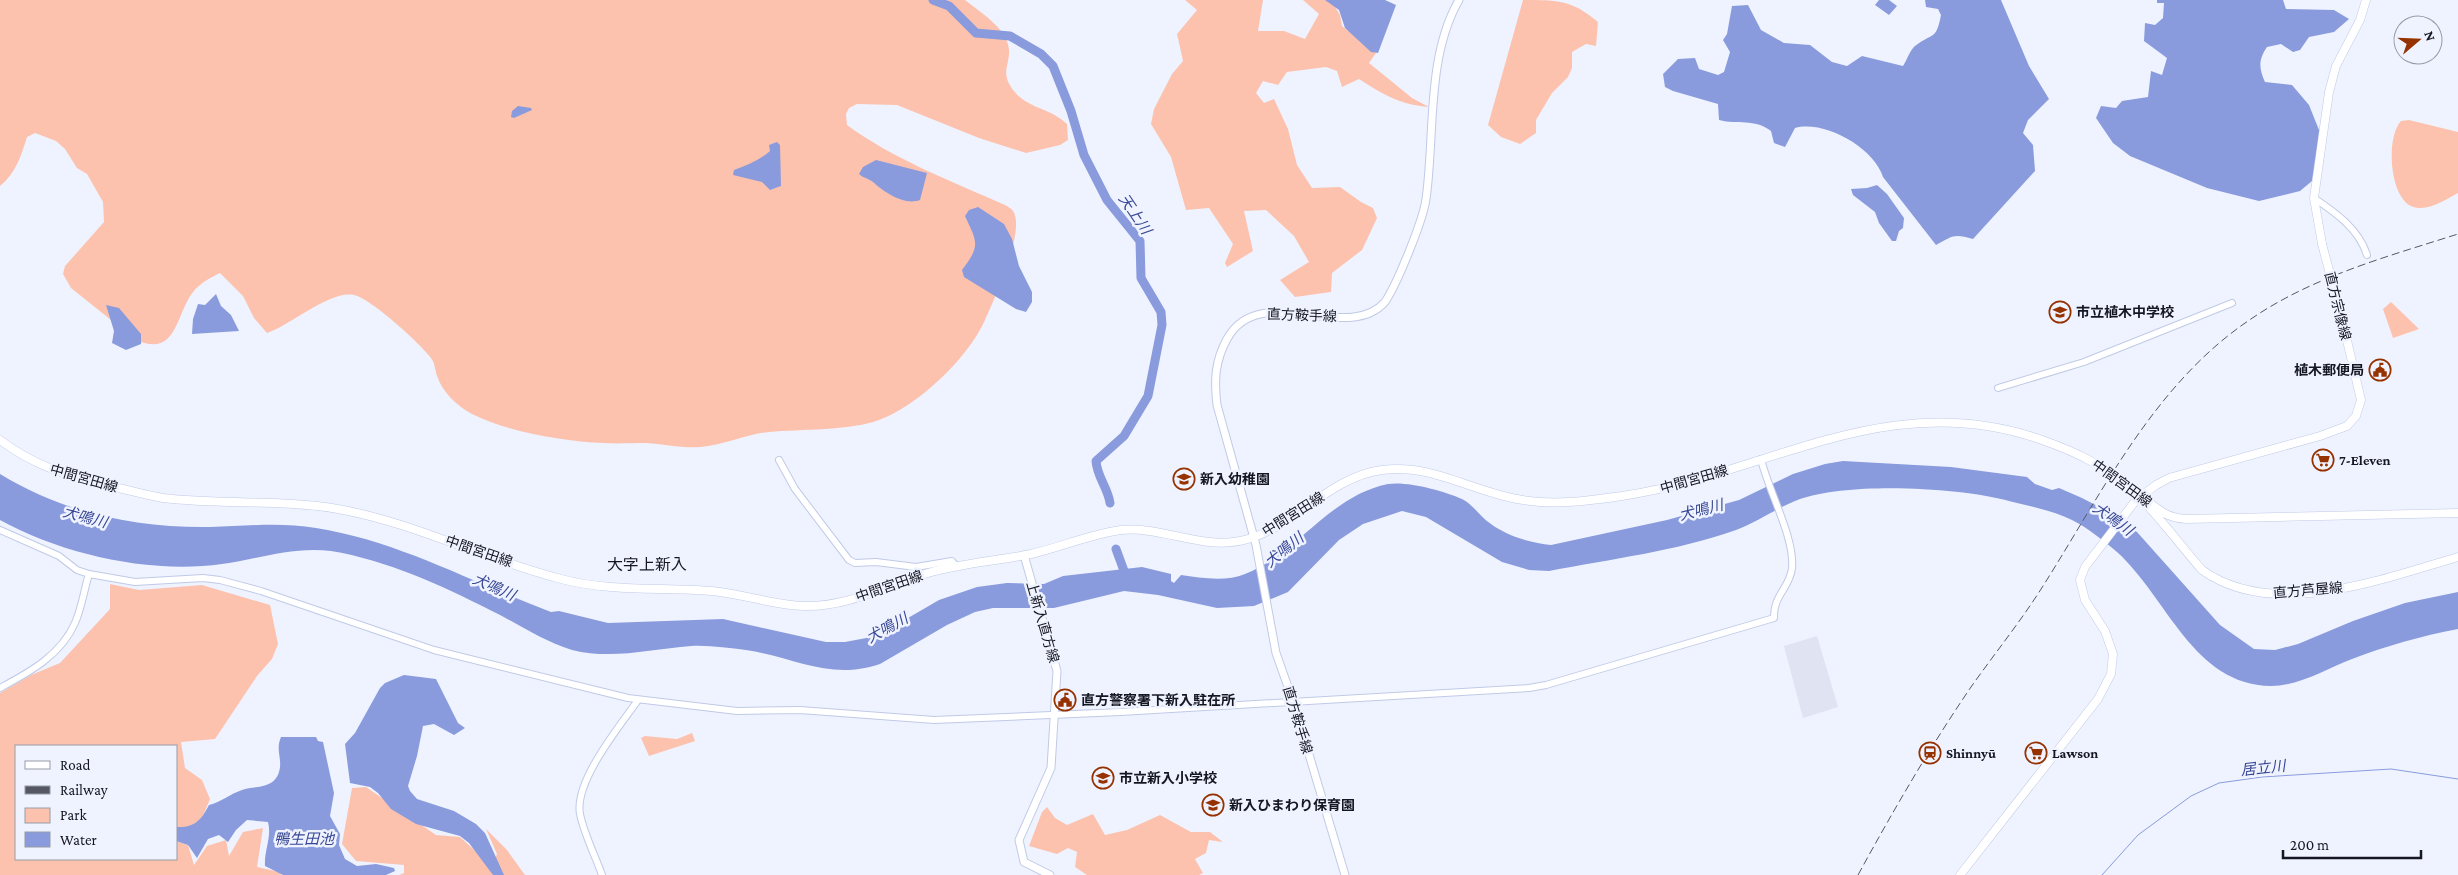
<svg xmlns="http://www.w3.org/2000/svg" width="2458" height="875" font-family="'Crimson Pro','Noto Sans JP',serif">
  <rect width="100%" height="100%" fill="#eff3ff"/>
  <path fill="#dfe3f2" d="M 1817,636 L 1838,707 L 1803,718 L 1784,646 Z"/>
  <path fill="#fcc2ae" d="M 0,0 L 965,0 C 980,12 1008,29 1009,50 C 1010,64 1001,72 1011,87 C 1025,109 1050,107 1067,124 L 1068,140 L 1060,145 L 1026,153 L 979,138 L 897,105 L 857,104 L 849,108 L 846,114 L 847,125 C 895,160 951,181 1005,205 C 1008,207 1011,208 1013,211 C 1026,230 994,300 985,320 C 968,358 918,406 879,420 C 850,431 800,429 769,432 C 748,434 729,443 708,446 C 688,450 666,444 646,443 C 632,443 617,444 603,443 C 563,441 508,432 472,414 C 456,405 443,393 437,376 C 435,370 435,363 431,358 C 421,344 370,298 354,295 C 330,290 291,325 267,333 L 254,318 L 243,296 L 220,273 C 212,277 200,283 194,291 C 176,311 178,359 136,340 L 71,288 L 63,274 L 65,266 L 104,222 L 103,202 L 87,174 L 77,168 L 65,149 L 56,141 L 35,133 L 27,137 C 21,156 16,173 0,186 Z
    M 1185,0 L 1263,0 L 1258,31 L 1284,31 L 1305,39 L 1319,14 L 1303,0 L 1331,0 L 1340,15 L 1342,26 L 1376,53 L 1369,63 L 1412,98 L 1429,107 C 1401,105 1382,94 1359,79 L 1342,87 L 1337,71 L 1326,67 L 1287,72 L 1278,85 L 1263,81 L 1256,93 L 1264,103 L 1274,99 L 1288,129 L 1297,165 L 1312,188 L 1340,187 L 1361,202 L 1373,208 L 1377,218 L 1362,250 L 1332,273 L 1331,292 L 1295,297 L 1280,280 L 1309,262 L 1294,236 L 1266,210 L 1244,211 L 1253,251 L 1227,267 L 1225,263 L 1233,244 L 1209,208 L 1186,210 L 1171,157 L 1151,124 L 1154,109 L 1172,74 L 1183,61 L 1177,34 L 1197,10 Z
    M 1523,0 C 1558,0 1572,0 1598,22 L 1596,46 L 1586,44 L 1572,52 L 1572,68 L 1568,77 L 1552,93 L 1536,120 L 1536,133 L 1520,144 L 1501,137 L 1488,125 Z
    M 2409,120 L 2458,132 L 2458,193 C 2445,200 2426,213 2411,206 C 2389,195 2386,137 2401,121 Z
    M 2391,302 L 2419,329 L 2393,338 L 2383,309 Z
    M 110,584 L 139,590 L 202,585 L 270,605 L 278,644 L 272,659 L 257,676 L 215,739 L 181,742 L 185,768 L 202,780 L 210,799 C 202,818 200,829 176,827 L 176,746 L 16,746 L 16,859 L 176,859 L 176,841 L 188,845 L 194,865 L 207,846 L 226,840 L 229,856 L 243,832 L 263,828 L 257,867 L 280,872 L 281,875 L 0,875 L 0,693 L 31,675 L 60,663 L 110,609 Z
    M 692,733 L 695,741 L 649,756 L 641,738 L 645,736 L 677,739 Z
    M 366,787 L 436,835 L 460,837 L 492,866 L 497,854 L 486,829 L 507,850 L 525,875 L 399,875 L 404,873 L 404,865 L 356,861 L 342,844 L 352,788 Z
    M 1047,807 L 1055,818 L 1067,825 L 1093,814 L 1105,835 L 1127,830 L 1160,815 L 1191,832 L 1210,832 L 1223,842 L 1209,840 L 1206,853 L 1195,859 L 1203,873 L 1199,875 L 1087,875 L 1075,867 L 1077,852 L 1068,848 L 1057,854 L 1029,846 L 1042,812 Z"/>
  <path fill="#899bdd" d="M 1325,0 L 1385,0 L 1396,5 L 1378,53 L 1371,52 L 1345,28 L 1339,10 Z
    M 1879,0 L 1889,0 L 1897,6 L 1889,15 L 1875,5 Z
    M 1925,0 L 2001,0 L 2029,66 L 2049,99 L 2028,120 L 2023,133 L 2033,145 L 2035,171 L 1973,239 C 1954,233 1952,236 1936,245 L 1883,177 C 1874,148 1825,120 1795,128 L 1785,147 L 1774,143 L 1771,131 C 1754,118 1738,125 1719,120 L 1718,104 L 1673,91 L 1665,87 L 1663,74 L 1678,59 L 1695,58 L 1699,69 L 1718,75 L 1724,72 L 1730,52 L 1723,40 L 1727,34 L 1732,6 L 1748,5 L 1761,30 L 1784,43 L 1810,45 L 1832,62 L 1847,66 L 1862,56 L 1903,66 C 1907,60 1910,50 1915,46 C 1933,32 1936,41 1941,15 L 1938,9 L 1926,7 Z
    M 2157,0 L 2283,0 L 2286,9 L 2334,10 L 2349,19 L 2334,32 L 2309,37 L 2300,50 L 2293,52 L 2281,44 L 2267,47 C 2258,60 2259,69 2265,82 L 2292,85 L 2309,105 L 2321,135 L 2312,181 L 2300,191 L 2259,201 L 2207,188 L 2130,156 L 2113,143 L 2096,118 L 2101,106 L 2116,108 L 2122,101 L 2148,97 L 2151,71 L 2162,75 L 2167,58 L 2144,41 L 2145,23 L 2155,25 L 2163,18 L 2164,3 L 2157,3 Z
    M 518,106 L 531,108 L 532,110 L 514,118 L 511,117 L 512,111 Z
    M 777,142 L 780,145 L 781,186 L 770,190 L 762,182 L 733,175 L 734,170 C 747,165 760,160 770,151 L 769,145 Z
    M 876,160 L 927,173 L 920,200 C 904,206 884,192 873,182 C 868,178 863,178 859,174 L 863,167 Z
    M 1877,185 L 1887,194 L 1904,218 L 1903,228 L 1899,231 L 1896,241 L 1892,241 L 1879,223 L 1875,212 L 1853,195 L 1851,189 L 1867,188 Z
    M 978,207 L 1004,224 L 1012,239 L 1019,266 L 1032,292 L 1032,302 L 1026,312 L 1016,309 L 964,277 L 962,270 C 981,245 977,242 965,216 L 969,210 Z
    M 216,294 L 221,306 L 231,315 L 239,331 L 192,334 L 193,319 L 198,304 L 205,305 Z
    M 106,305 L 119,308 L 141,334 L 141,344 L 126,350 L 112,343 L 114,331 Z
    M 1843,461 L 1951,467 L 2027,477 L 2035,484 L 2052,490 L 2059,488 L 2082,498 L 2109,512 L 2137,532 L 2220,625 L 2254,649 L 2275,650 L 2298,644 L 2353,621 L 2405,603 L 2458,592 L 2458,629 C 2421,636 2386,646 2352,659 C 2326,669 2299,686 2271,686 C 2193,685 2167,597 2117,552 C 2104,541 2088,528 2072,520 C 2054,511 2029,506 2009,501 C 1958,487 1849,482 1800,499 C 1778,507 1758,522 1736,530 C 1677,551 1611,559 1549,571 L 1529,570 L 1502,562 L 1426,517 L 1402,511 L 1363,524 L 1339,540 L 1288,592 L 1254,606 L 1217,608 L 1158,595 L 1124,591 L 1054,608 L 993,608 L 975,612 L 947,625 L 880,664 C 830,681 794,657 746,650 C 728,648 709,645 691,646 C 651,649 612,660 572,650 C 542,641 517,623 490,610 C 441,585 386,560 331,551 C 294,546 258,559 222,564 C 150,574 64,555 0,520 L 0,474 C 64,513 135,528 210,527 C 245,526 281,522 316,528 C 399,541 473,583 551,612 L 559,611 L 608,623 L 723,619 L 826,642 L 845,642 L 877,636 L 939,600 L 977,587 L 1007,583 L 1044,584 L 1063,576 L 1142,567 L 1171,574 L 1171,581 L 1174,583 L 1181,575 C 1201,578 1226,582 1245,574 C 1298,553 1329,496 1388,484 C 1408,481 1444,491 1462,499 C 1474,505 1480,517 1491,524 C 1507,536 1531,543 1551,545 L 1667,520 L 1739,500 L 1793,474 L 1825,464 Z
    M 404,675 L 436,679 L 458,723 L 465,728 L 454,735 L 434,724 L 423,726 L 417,756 L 408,786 L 410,791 L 417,799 L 454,811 L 476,824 L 485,833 L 504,875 L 493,875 L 469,843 L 460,836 L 416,824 L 391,809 L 378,793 L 370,787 L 350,783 L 345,744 L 355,733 L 380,688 L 385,683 Z
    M 281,737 L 316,737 L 318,741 L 323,742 L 334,793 L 330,816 L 340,834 L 339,845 L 345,859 L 357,866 L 376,864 L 394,868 L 395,871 L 386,875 L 283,875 L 265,866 C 264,850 272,837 268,822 L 247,820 L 236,830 L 228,842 L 219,835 L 208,839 L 197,858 L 188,845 L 176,841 L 176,827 C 195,828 201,820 209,805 C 221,802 230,794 242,790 C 255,786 274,789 279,772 C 283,759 275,751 281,737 Z"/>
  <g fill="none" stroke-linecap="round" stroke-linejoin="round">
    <path stroke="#899bdd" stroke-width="1" d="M 2102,875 L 2138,835 L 2191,796 L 2219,783 L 2262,777 L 2391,769 L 2458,779"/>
    <path stroke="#899bdd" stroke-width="9" d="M 933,0 L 949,6 L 976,33 L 1010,36 L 1041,54 L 1053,66 L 1071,111 L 1084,155 L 1107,200 L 1140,241 L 1141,278 L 1161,312 L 1162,325 L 1148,396 L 1124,436 L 1096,461 C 1097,477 1108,488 1110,503
      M 1116,549 L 1127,579"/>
    <g stroke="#c0cae7" stroke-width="8">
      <path id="tertiary" d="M 2314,198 C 2336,213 2359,229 2367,255
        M 1998,388 L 2084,362 L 2232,303
        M 779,460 L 795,489 L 849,560 L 855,563 L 876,562 L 916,567 L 952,561 L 956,566
        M 0,530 L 59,556 L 77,570 L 89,574 L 135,582 L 203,578 L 220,580 L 261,591 L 434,650 L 628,698 L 737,711 L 800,710 L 934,720 L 1121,712 L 1529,688 L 1546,685 L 1774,618 C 1773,595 1790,588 1792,568 C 1795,538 1768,490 1761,459
        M 0,688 C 30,672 61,655 75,623 C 82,607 84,590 89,574
        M 602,875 C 595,855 584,834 580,814 C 574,781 620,726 638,700"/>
    </g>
    <g stroke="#c0cae7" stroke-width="9">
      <path id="secondary" d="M 1024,555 L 1057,671 L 1051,768 L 1019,840 L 1024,862 L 1050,875
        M 1345,875 L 1293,701 L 1276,653 L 1256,545 L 1217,405 C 1214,380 1215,361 1227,339 C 1260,279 1347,345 1385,302 C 1397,284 1423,221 1426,199 C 1435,136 1426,57 1459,0"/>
    </g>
    <g stroke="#c0cae7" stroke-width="9">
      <path id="primary" d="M 2322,244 L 2314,198 L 2329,92 L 2336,66 L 2360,20 L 2366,0
        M 0,440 C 33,465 67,476 106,485 C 125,489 144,495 163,498 C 221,505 280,499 338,509 C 416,523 485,560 561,579 C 610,592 662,587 712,591 C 743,594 773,605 804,606 C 849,607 887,585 928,573 C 962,563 996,561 1031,554 C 1061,547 1091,534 1121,530 C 1165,526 1204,552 1248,539 C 1297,525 1329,477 1382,470 C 1430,463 1471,491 1517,499 C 1553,506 1586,501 1622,496 C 1768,474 1888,385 2042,440 C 2076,452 2106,466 2133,491 C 2158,514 2179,544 2202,570 C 2273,621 2382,579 2458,557
        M 2146,500 C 2160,511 2168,518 2186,519 L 2458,513
        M 1960,875 L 2098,699 L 2111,674 L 2113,654 L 2105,631 L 2085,600 L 2080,580 L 2085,567 L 2136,500 L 2156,485 L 2169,478 L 2320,436 L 2347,426 L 2356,416 L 2361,400 L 2341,315"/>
    </g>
    <use href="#tertiary" stroke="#fff" stroke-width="6"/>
    <use href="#secondary" stroke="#fff" stroke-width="7"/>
    <use href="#primary" stroke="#fff" stroke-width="8"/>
    <path stroke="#555863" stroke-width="1" stroke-dasharray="8 4" stroke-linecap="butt" d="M 1858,875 C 1893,811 1930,747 1971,687 C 1995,653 2021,621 2043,586 C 2102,493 2154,385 2248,321 C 2311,277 2386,257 2458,234"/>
    <g stroke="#c0cae7" stroke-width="9" stroke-linecap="butt">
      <path id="primary-bridge" d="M 2322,244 L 2341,315"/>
    </g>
    <use href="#primary-bridge" stroke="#fff" stroke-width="8"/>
  </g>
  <defs>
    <g id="school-ring" transform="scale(1.125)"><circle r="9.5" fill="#eff3ff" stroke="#963100" stroke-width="1.5"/><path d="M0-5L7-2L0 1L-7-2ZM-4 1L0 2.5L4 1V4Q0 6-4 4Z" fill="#963100"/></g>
    <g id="civic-ring" transform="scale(1.125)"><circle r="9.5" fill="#eff3ff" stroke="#963100" stroke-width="1.5"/><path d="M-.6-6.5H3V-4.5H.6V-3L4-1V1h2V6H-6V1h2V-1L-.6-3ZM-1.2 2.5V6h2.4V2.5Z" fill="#963100"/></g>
    <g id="supermarket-ring" transform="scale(1.125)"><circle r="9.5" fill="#eff3ff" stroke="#963100" stroke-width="1.5"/><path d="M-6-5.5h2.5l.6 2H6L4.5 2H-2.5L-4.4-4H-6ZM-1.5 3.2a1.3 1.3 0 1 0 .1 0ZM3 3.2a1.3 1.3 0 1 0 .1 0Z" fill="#963100"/></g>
    <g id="station-ring" transform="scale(1.125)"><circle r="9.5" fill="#eff3ff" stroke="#963100" stroke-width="1.5"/><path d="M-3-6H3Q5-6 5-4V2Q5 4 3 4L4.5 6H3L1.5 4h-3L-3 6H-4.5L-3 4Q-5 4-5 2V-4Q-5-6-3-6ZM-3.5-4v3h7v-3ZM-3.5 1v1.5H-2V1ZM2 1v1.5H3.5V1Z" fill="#963100"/></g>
  </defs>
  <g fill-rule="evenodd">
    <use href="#school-ring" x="2060" y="312"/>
    <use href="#civic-ring" x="2380" y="370"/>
    <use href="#supermarket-ring" x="2323" y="460"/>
    <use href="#school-ring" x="1184" y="479"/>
    <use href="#civic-ring" x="1065" y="700"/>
    <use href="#station-ring" x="1930" y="753"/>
    <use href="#supermarket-ring" x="2036" y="753"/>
    <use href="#school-ring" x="1103" y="778"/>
    <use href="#school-ring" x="1213" y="805"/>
  </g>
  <g text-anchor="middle" stroke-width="5" stroke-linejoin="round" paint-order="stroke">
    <g font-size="14" fill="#141721" stroke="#eff3ff">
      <text transform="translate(2338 306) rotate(76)" y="5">直方宗像線</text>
      <text transform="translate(1302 315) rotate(2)" y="5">直方鞍手線</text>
      <text transform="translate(84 478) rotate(16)" y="5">中間宮田線</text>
      <text transform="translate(1694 479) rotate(-16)" y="5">中間宮田線</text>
      <text transform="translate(2122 483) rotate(36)" y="5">中間宮田線</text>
      <text transform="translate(1293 514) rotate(-32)" y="5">中間宮田線</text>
      <text transform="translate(479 551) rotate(19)" y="5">中間宮田線</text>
      <text transform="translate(889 586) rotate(-19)" y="5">中間宮田線</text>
      <text transform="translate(2308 590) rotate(-5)" y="5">直方芦屋線</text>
      <text transform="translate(1043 622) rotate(74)" y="5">上新入直方線</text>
      <text transform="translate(1298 720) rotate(73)" y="5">直方鞍手線</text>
    </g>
    <g font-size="14" font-weight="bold" fill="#141721" stroke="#eff3ff" text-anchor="start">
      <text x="2076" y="317">市立植木中学校</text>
      <text x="2364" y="375" text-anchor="end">植木郵便局</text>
      <text x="2339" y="465">7-Eleven</text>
      <text x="1200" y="484">新入幼稚園</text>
      <text x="1081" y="705">直方警察署下新入駐在所</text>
      <text x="1946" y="758">Shinnyū</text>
      <text x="2052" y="758">Lawson</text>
      <text x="1119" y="783">市立新入小学校</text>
      <text x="1229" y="810">新入ひまわり保育園</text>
    </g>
    <g font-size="15" font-style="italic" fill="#384795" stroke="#eff3ff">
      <text transform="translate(1135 214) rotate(56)" y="5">天上川</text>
      <text transform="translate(1701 510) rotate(-14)" y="5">犬鳴川</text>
      <text transform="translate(85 517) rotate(15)" y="5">犬鳴川</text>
      <text transform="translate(2113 519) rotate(35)" y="5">犬鳴川</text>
      <text transform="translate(1284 550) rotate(-39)" y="5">犬鳴川</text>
      <text transform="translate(494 587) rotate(24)" y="5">犬鳴川</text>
      <text transform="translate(887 628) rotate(-29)" y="5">犬鳴川</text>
      <text transform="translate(2263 768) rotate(-6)" y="5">居立川</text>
      <text x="304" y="844">鴨生田池</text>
    </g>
    <g font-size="16" fill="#141721" stroke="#eff3ff">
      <text x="647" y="570">大字上新入</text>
    </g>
  </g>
  <rect x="15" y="745" width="162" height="115" fill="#eff3ff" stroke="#979ba6"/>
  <rect x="25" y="761" width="25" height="8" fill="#ffffff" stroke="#979ba6"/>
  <text x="60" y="770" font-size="15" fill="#141721">Road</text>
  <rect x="25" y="786" width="25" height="8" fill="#555863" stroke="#979ba6"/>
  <text x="60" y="795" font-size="15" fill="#141721">Railway</text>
  <rect x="25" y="808" width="25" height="15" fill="#fcc2ae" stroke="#979ba6"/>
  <text x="60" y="820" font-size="15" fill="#141721">Park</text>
  <rect x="25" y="832" width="25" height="15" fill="#899bdd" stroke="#979ba6"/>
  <text x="60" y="845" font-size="15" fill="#141721">Water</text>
  <g transform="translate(2418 40) rotate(71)"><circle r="24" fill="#eff3ff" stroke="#979ba6"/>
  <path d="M0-4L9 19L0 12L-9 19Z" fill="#963100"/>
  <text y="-8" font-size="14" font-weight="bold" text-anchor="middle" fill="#141721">N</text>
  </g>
  <path d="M2283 850v8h138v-8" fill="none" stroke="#141721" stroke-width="2.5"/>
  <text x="2290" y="850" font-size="15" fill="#141721" stroke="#eff3ff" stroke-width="4" paint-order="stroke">200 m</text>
</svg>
